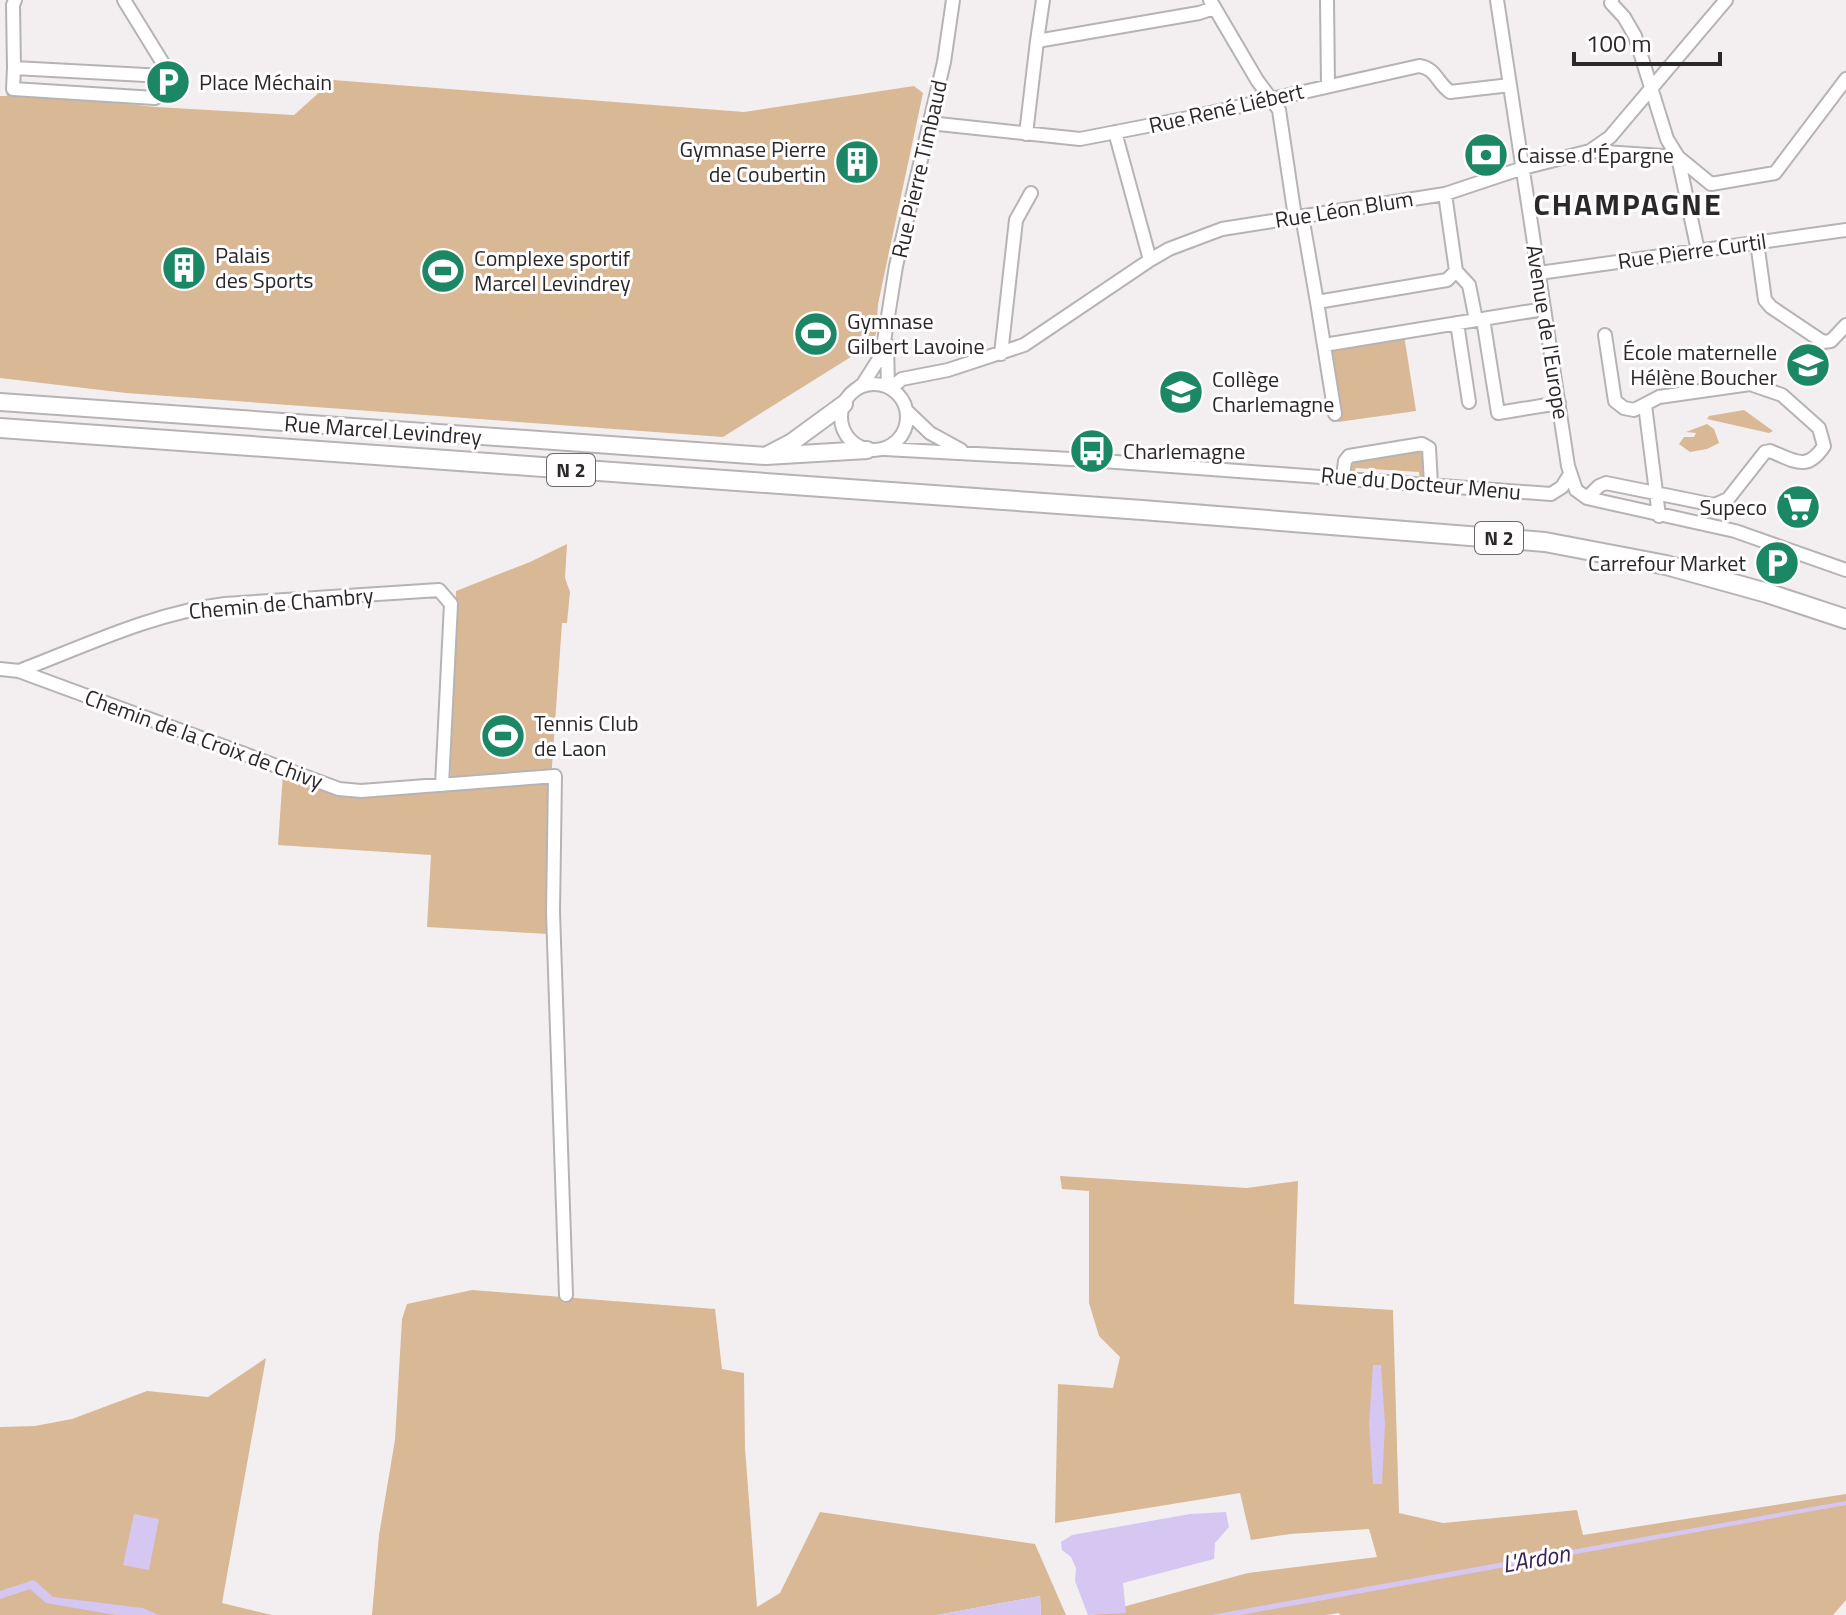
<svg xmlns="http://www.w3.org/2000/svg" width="1846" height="1615" font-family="'Titillium Web',sans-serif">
  <rect width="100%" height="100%" fill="#f3eff0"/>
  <path fill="#d9b895" d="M 333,80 L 744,112 L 914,86 L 923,93 L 878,304 L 876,334 L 870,345 L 723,437 L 126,393 L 0,378 L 0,96 L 7,96 L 6,91 L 156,107 L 294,115 Z
    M 1404,335 L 1416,411 L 1338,422 L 1325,349 Z
    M 1744,410 L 1773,431 L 1769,433 L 1707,419 L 1709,416 Z
    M 1707,424 L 1714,429 L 1719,443 L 1707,449 L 1690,452 L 1679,444 L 1684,437 L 1694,437 L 1696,433 L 1686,432 Z
    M 1415,448 L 1424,455 L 1427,474 L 1420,480 L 1419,472 L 1356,468 L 1353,475 L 1347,465 L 1352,458 Z
    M 567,544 L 565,578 L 570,592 L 567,623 L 562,623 L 552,766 L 548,934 L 427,927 L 431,855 L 278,845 L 283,773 L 346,794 L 450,787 L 456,591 L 530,562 Z
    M 1060,1176 L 1247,1188 L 1298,1181 L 1294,1304 L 1393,1310 L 1399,1513 L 1443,1523 L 1577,1510 L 1583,1535 L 1846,1494 L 1846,1600 L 1833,1615 L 1340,1615 L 1339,1613 L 1326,1615 L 1093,1615 L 1248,1573 L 1377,1557 L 1369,1529 L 1290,1534 L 1251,1540 L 1240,1493 L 1055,1523 L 1058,1384 L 1113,1388 L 1120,1357 L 1099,1336 L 1089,1303 L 1089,1191 L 1062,1189 Z
    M 472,1290 L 715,1309 L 722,1369 L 744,1373 L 745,1448 L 757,1607 L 780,1593 L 820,1512 L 1035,1544 L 1066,1615 L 1041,1615 L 1040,1596 L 937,1615 L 372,1615 L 379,1535 L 395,1440 L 402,1319 L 407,1304 Z
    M 266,1358 L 222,1603 L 272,1615 L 0,1615 L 0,1427 L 35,1426 L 72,1419 L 147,1391 L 208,1397 Z"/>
  <path fill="#d5c7f2" d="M 1373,1365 L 1381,1365 L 1385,1424 L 1382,1484 L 1373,1484 L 1369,1423 Z
    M 1846,1501 L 1846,1505 L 1241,1615 L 1211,1615 L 1521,1559 L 1538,1550 L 1554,1553 Z
    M 1226,1512 L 1229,1527 L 1215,1543 L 1214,1559 L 1123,1583 L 1126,1613 L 1088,1615 L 1075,1581 L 1076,1568 L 1071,1557 L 1062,1550 L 1061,1542 L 1072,1535 L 1190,1514 Z
    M 134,1514 L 159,1519 L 149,1570 L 123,1565 Z
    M 34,1580 L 53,1597 L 143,1608 L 159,1615 L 116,1615 L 46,1603 L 30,1589 L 0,1599 L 0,1591 Z
    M 1040,1596 L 1041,1615 L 937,1615 Z"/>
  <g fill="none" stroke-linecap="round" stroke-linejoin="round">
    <g stroke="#b7b3b4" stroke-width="16">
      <path id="street" d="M 124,0 L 164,65 L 163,93 L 155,98 L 13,89 L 14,68 L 164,76
        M 1210,0 L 1257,80 L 1279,110 L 1295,217
        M 1327,0 L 1328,85
        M 1497,0 L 1568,466 L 1576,490 L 1587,498 L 1735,531 L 1846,570
        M 1612,0 L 1611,3 L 1624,17 L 1635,36 L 1667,139 L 1678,157 L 1698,251
        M 1037,41 L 1043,0
        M 14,68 L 13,5 L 15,0
        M 929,123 L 1080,139 L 1188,118 L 1419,66 C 1436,68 1437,83 1450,92 L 1510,85
        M 1115,132 L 1150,260
        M 1026,134 L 1037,41 L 1199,13 L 1214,8
        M 1590,151 L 1678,157 L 1711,184 L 1775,173 L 1846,79
        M 1445,194 L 1456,271 L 1469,285 L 1476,320
        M 1302,216 L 1317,302 L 1447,280 L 1456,271
        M 1757,242 L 1765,300 L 1771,307 L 1823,342 L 1831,341 L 1846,325
        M 1539,273 L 1846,230
        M 1317,302 L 1335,414
        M 1483,319 L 1498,413 L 1559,403
        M 1457,323 L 1469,402
        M 887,344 L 888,387
        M 1324,345 L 1544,309
        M 1001,354 L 1016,220 L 1031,193
        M841 417a33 33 0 1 1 66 0a33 33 0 1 1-66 0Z
        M 858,388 L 863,384 L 882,354 L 896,266 L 944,62 L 953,0
        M 891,388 L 902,379 L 948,370 L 1024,345 L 1150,260 L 1169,249 L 1222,229 L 1445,194 L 1523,168 L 1590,151 L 1610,137 L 1726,0
        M 1645,405 L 1659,516
        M 908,412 L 930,433 L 961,450
        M 885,449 L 1089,460 L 1551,494 L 1562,487 L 1570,474
        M 1343,477 L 1345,461 L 1349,456 L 1422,444 L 1429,448 L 1431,484
        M 1587,498 L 1599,486 L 1606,483 L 1714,505 L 1728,499 L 1765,452 L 1770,451 C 1795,461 1807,472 1824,446 L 1819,428 L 1782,395 L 1750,384 L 1659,397 L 1634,410 L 1624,408 L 1615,401 L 1605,335
        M 0,669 L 19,671 L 339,789 L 361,791 L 555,776 L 553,912 L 566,1295
        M 19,671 C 87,645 153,613 225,604 L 439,590 L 451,604 L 442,785"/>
    </g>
    <g stroke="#b7b3b4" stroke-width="20">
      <path id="secondary" d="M 0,402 L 766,456 L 867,450
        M 769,454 L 792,442 L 844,404"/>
    </g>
    <g stroke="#b7b3b4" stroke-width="22">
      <path id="primary" d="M 0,428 L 1142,510 L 1545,542 L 1666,565 L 1767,593 L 1846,619"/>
    </g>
    <use href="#street" stroke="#fff" stroke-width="12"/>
    <use href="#secondary" stroke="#fff" stroke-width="16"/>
    <use href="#primary" stroke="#fff" stroke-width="18"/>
  </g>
  <defs>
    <g id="parking-disc" transform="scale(2.3)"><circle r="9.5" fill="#1b8764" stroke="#fffdfd"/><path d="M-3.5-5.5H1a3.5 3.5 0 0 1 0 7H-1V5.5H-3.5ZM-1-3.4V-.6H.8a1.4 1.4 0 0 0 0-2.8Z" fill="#fff"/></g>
    <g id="bank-disc" transform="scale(2.3)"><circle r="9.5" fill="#1b8764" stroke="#fffdfd"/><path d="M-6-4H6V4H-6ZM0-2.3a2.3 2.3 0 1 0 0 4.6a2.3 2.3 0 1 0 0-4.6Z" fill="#fff"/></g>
    <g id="building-disc" transform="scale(2.3)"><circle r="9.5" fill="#1b8764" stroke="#fffdfd"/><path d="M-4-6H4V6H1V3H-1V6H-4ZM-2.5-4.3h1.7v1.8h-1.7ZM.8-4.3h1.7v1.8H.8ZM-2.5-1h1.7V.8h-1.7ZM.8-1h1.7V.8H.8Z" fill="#fff"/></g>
    <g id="stadium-disc" transform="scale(2.3)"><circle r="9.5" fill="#1b8764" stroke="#fffdfd"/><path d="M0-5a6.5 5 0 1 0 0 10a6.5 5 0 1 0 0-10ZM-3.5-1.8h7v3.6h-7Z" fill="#fff"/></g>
    <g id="school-disc" transform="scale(2.3)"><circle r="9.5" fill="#1b8764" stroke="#fffdfd"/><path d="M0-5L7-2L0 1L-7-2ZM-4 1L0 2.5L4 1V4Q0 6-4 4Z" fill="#fff"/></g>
    <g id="bus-disc" transform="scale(2.3)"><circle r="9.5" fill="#1b8764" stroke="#fffdfd"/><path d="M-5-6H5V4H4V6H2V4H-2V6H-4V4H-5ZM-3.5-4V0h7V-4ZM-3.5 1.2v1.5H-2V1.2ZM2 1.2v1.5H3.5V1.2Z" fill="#fff"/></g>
    <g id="supermarket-disc" transform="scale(2.3)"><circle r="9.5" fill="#1b8764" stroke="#fffdfd"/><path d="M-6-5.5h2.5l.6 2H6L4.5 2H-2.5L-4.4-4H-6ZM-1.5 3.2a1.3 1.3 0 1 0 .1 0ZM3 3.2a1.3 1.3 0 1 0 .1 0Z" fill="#fff"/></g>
  </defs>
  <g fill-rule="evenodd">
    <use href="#parking-disc" x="168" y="82"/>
    <use href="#bank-disc" x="1486" y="155"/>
    <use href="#building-disc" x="857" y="162"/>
    <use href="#building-disc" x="184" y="268"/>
    <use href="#stadium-disc" x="443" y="271"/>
    <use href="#stadium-disc" x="816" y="334"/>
    <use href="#school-disc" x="1808" y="365"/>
    <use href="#school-disc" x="1181" y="392"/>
    <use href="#bus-disc" x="1092" y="451"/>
    <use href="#supermarket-disc" x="1798" y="507"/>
    <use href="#parking-disc" x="1777" y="563"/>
    <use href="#stadium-disc" x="503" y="736"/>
  </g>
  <g text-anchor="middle" stroke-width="6" stroke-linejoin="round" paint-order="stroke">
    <g fill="#fffdfd" stroke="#6a6969" stroke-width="2">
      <rect x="547" y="454" width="48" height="32" rx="6"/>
      <rect x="1475" y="522" width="48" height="32" rx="6"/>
    </g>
    <g font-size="20" font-weight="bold" fill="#2a2929">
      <text x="571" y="477">N 2</text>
      <text x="1499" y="545">N 2</text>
    </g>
    <g font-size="22" fill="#2a2929" stroke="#fffdfd" text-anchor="start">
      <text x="199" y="90">Place Méchain</text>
      <text x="826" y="157" text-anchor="end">Gymnase Pierre<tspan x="826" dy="25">de Coubertin</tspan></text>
      <text x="1517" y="163">Caisse d'Épargne</text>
      <text x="215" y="263">Palais<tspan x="215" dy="25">des Sports</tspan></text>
      <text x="474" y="266">Complexe sportif<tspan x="474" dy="25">Marcel Levindrey</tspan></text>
      <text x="847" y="329">Gymnase<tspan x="847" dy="25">Gilbert Lavoine</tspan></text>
      <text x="1777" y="360" text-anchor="end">École maternelle<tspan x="1777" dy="25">Hélène Boucher</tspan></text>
      <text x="1212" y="387">Collège<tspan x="1212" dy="25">Charlemagne</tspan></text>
      <text x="1123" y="459">Charlemagne</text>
      <text x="1767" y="515" text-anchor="end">Supeco</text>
      <text x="1746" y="571" text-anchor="end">Carrefour Market</text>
      <text x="534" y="731">Tennis Club<tspan x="534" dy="25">de Laon</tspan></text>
    </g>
    <g font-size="22" fill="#2a2929" stroke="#fffdfd">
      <text transform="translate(1226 108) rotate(-13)" y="8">Rue René Liébert</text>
      <text transform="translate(919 169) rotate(-77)" y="8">Rue Pierre Timbaud</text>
      <text transform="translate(1344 209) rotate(-9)" y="8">Rue Léon Blum</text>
      <text transform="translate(1692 251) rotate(-8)" y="8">Rue Pierre Curtil</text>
      <text transform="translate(1548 332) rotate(81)" y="8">Avenue de l'Europe</text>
      <text transform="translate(383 430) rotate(4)" y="8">Rue Marcel Levindrey</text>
      <text transform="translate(1421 483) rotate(5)" y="8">Rue du Docteur Menu</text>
      <text transform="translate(281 603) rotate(-5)" y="8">Chemin de Chambry</text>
      <text transform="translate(204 739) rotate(20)" y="8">Chemin de la Croix de Chivy</text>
    </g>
    <g font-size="24" font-style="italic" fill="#382256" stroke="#fffdfd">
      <text transform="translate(1536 1559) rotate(-10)" y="8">L'Ardon</text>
    </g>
    <g font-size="30" font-weight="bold" letter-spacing="2" fill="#2a2929" stroke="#fffdfd">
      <text x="1628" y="215">CHAMPAGNE</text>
    </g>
  </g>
  <path d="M1574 52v12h146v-12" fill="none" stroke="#2a2929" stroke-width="4"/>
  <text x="1586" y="52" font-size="24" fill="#2a2929" stroke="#fffdfd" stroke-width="6" paint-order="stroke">100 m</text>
</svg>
